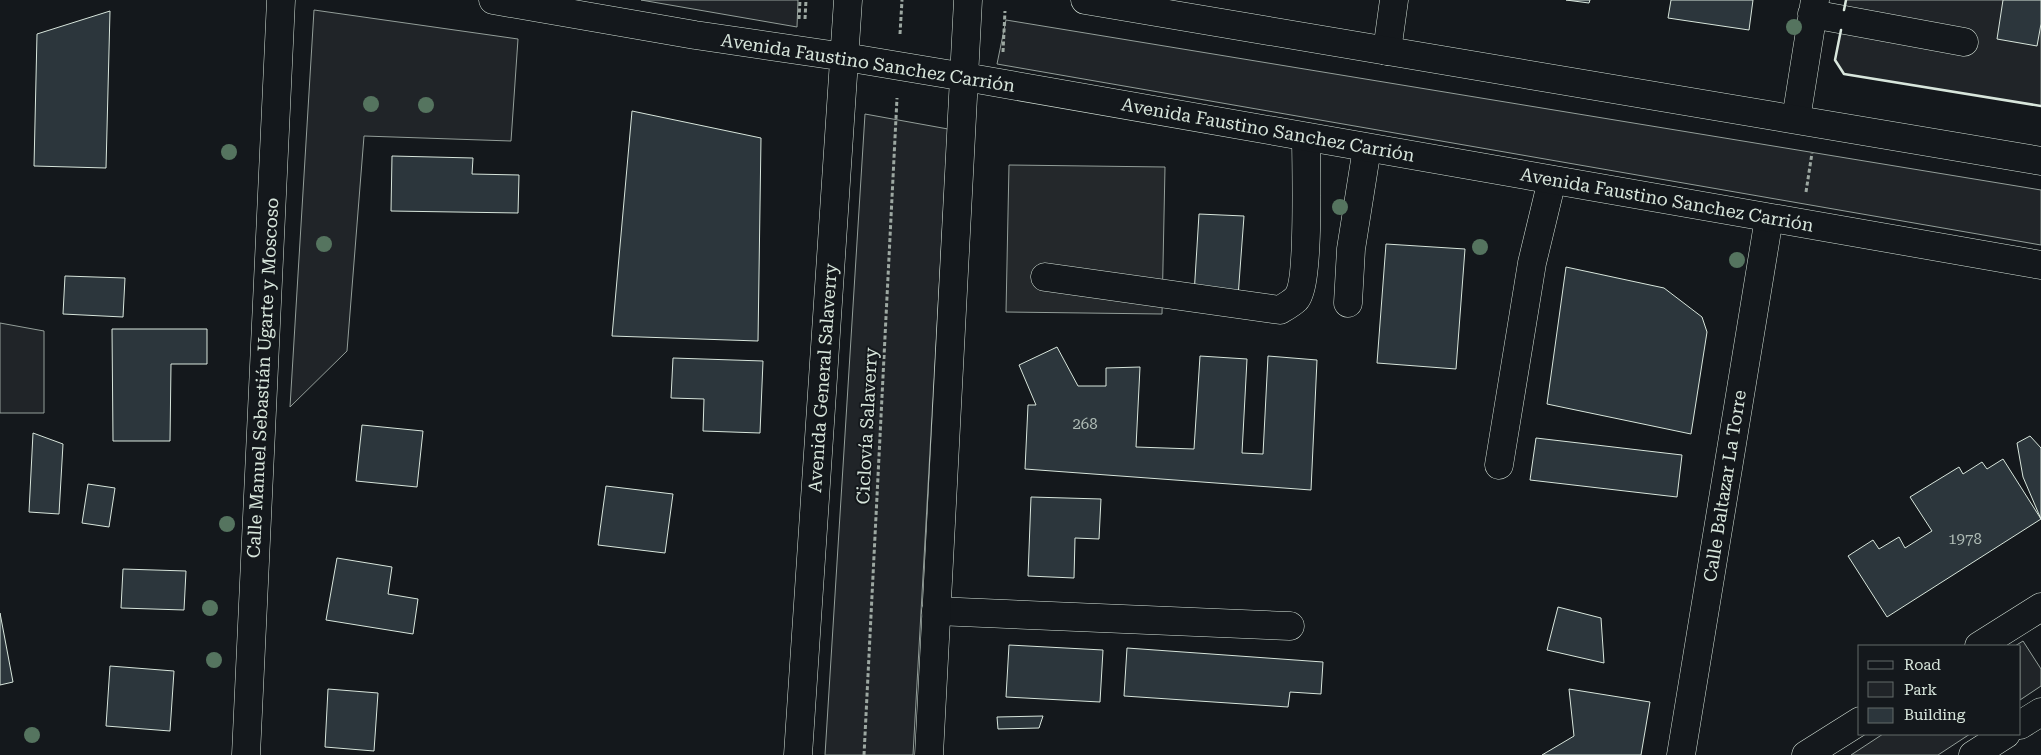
<svg xmlns="http://www.w3.org/2000/svg" width="2041" height="755" font-family="'Roboto Serif',serif">
  <rect width="100%" height="100%" fill="#14181c"/>
  <path fill="#202428" stroke="#939e99" d="M 641,0 L 798,0 L 797,27 Z
    M 1846,0 L 2041,0 L 2041,106 L 1844,74 L 1835,60 Z
    M 314,10 L 518,39 L 511,141 L 364,136 L 347,351 L 290,407 Z
    M 1006,20 L 2041,190 L 2041,245 L 997,64 Z
    M 865,114 L 948,129 L 913,755 L 825,755 Z
    M 0,323 L 44,331 L 44,413 L 0,413 Z
    M 2023,641 L 2041,669 L 2041,686 L 2020,700 L 2020,646 L 2015,646 Z
    M 1883,734 L 1970,734 L 1938,755 L 1851,755 Z"/>
  <path fill="#24282b" stroke="#939e99" d="M 1009,165 L 1165,167 L 1162,314 L 1006,312 Z"/>
  <path fill="#2c363c" stroke="#d8e6dc" d="M 1566,0 L 1590,0 L 1589,3 Z
    M 1671,0 L 1753,0 L 1749,30 L 1668,18 Z
    M 2003,0 L 2041,0 L 2041,24 L 2037,46 L 1997,39 Z
    M 110,11 L 106,168 L 34,166 L 37,34 Z
    M 632,111 L 761,138 L 758,341 L 612,336 Z
    M 392,156 L 473,158 L 472,174 L 519,175 L 518,213 L 391,211 Z
    M 1199,214 L 1244,216 L 1238,297 L 1194,295 Z
    M 1386,244 L 1465,249 L 1456,369 L 1377,363 Z
    M 1566,267 L 1664,288 L 1702,317 L 1707,332 L 1691,434 L 1547,404 Z
    M 65,276 L 125,278 L 123,317 L 63,314 Z
    M 112,329 L 207,329 L 207,364 L 171,364 L 170,441 L 113,441 Z
    M 1057,347 L 1078,386 L 1106,386 L 1106,368 L 1140,367 L 1136,447 L 1194,449 L 1200,356 L 1247,359 L 1242,453 L 1263,454 L 1268,356 L 1317,360 L 1311,490 L 1025,469 L 1028,405 L 1036,405 L 1019,365 Z
    M 673,358 L 763,361 L 760,433 L 703,431 L 704,399 L 671,398 Z
    M 362,425 L 423,431 L 417,487 L 356,481 Z
    M 33,433 L 63,444 L 59,514 L 29,512 Z
    M 2030,436 L 2041,448 L 2041,519 L 2023,477 L 2017,443 Z
    M 1536,438 L 1682,455 L 1677,497 L 1530,480 Z
    M 2003,459 L 2041,519 L 1887,617 L 1848,556 L 1873,540 L 1879,549 L 1899,537 L 1905,548 L 1932,531 L 1910,497 L 1959,467 L 1963,474 L 1982,462 L 1987,469 Z
    M 88,484 L 115,488 L 109,527 L 82,523 Z
    M 606,486 L 673,494 L 665,553 L 598,545 Z
    M 1031,497 L 1101,499 L 1099,539 L 1075,538 L 1074,578 L 1028,576 Z
    M 337,558 L 392,567 L 388,594 L 418,599 L 413,634 L 326,620 Z
    M 123,569 L 186,571 L 184,610 L 121,608 Z
    M 1558,607 L 1601,618 L 1604,663 L 1547,650 Z
    M 0,613 L 13,682 L 0,685 Z
    M 1009,645 L 1103,650 L 1100,702 L 1006,697 Z
    M 1127,648 L 1323,662 L 1321,694 L 1290,692 L 1288,707 L 1124,696 Z
    M 110,666 L 174,671 L 170,731 L 106,726 Z
    M 328,689 L 378,693 L 374,751 L 325,747 Z
    M 1569,689 L 1650,702 L 1641,755 L 1542,755 L 1574,736 Z
    M 1043,716 L 1039,728 L 998,729 L 997,717 Z"/>
  <g fill="none" stroke-linecap="round" stroke-linejoin="round">
    <g stroke="#d8e6dc" stroke-width="29">
      <path id="minor" d="M 1812,14 L 1964,42
        M 1387,51 L 1394,0
        M 1796,119 L 1815,0
        M 1045,277 L 1280,310 C 1285,307 1292,303 1296,299 C 1310,284 1306,163 1306,137
        M 1348,303 L 1351,249 L 1367,148
        M 1499,465 L 1532,263 L 1552,180
        M 936,611 L 1290,626
        M 246,755 L 281,0
        M 1681,755 L 1769,218"/>
    </g>
    <g stroke="#d8e6dc" stroke-width="29">
      <path id="major" d="M 493,0 L 695,35 L 845,57 L 965,77 L 2041,265
        M 1085,0 L 2041,161
        M 1979,646 L 2041,607
        M 2020,725 L 2041,712
        M 798,755 L 848,0
        M 929,755 L 968,0
        M 1806,755 L 1860,721
        M 1973,755 L 2006,734"/>
    </g>
    <path stroke="#9da8a2" stroke-width="3" stroke-dasharray="4 2.5" stroke-linecap="butt" d="M 799,19 L 800,0
      M 805,19 L 806,0
      M 900,34 L 902,0
      M 1003,52 L 1005,11
      M 1806,192 L 1812,153
      M 864,755 L 897,98"/>
    <use href="#minor" stroke="#14181c" stroke-width="28"/>
    <use href="#major" stroke="#14181c" stroke-width="28"/>
    <path stroke="#d8e6dc" stroke-width="2.5" d="M 1844,10 L 1846,0
      M 1841,30 L 1835,60 L 1844,74 L 2041,106"/>
  </g>
  <g fill="#55745f">
    <circle cx="1794" cy="27" r="8"/>
    <circle cx="371" cy="104" r="8"/>
    <circle cx="426" cy="105" r="8"/>
    <circle cx="229" cy="152" r="8"/>
    <circle cx="1340" cy="207" r="8"/>
    <circle cx="324" cy="244" r="8"/>
    <circle cx="1480" cy="247" r="8"/>
    <circle cx="1737" cy="260" r="8"/>
    <circle cx="227" cy="524" r="8"/>
    <circle cx="210" cy="608" r="8"/>
    <circle cx="214" cy="660" r="8"/>
    <circle cx="32" cy="735" r="8"/>
  </g>
  <g text-anchor="middle" stroke-width="4" stroke-linejoin="round" paint-order="stroke">
    <g font-size="15" fill="#adbab4">
      <text x="1085" y="429">268</text>
      <text x="1965" y="544">1978</text>
    </g>
    <g font-size="18" fill="#d8e6dc" stroke="#14181c">
      <text transform="translate(868 63) rotate(9)" y="6">Avenida Faustino Sanchez Carrión</text>
      <text transform="translate(1268 130) rotate(10)" y="6">Avenida Faustino Sanchez Carrión</text>
      <text transform="translate(1667 200) rotate(10)" y="6">Avenida Faustino Sanchez Carrión</text>
      <text transform="translate(263 378) rotate(-87)" y="6">Calle Manuel Sebastián Ugarte y Moscoso</text>
      <text transform="translate(823 378) rotate(-86)" y="6">Avenida General Salaverry</text>
      <text transform="translate(867 426) rotate(-87)" y="6">Ciclovía Salaverry</text>
      <text transform="translate(1725 486) rotate(-81)" y="6">Calle Baltazar La Torre</text>
    </g>
  </g>
  <rect x="1858" y="645" width="162" height="90" fill="#14181c" stroke="#626a69"/>
  <rect x="1868" y="661" width="25" height="8" fill="#14181c" stroke="#626a69"/>
  <text x="1904" y="670" font-size="15" fill="#d8e6dc">Road</text>
  <rect x="1868" y="682" width="25" height="15" fill="#202428" stroke="#626a69"/>
  <text x="1904" y="695" font-size="15" fill="#d8e6dc">Park</text>
  <rect x="1868" y="708" width="25" height="15" fill="#2c363c" stroke="#626a69"/>
  <text x="1904" y="720" font-size="15" fill="#d8e6dc">Building</text>
</svg>
